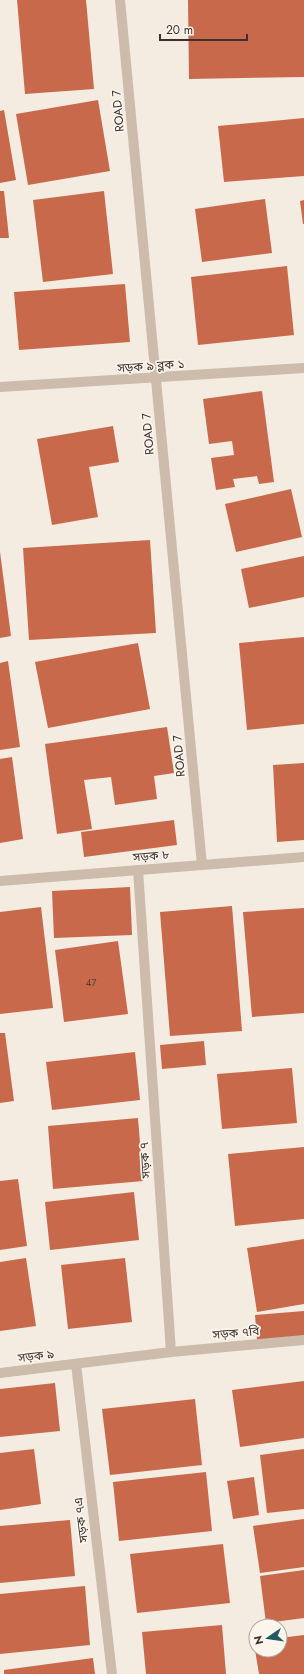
<svg xmlns="http://www.w3.org/2000/svg" width="304" height="1674" font-family="Jost,'Noto Sans Bengali',sans-serif">
  <rect width="100%" height="100%" fill="#f4ebe1"/>
  <path fill="#c8694b" d="M 17,0 L 86,0 L 94,89 L 25,94 Z
    M 188,0 L 304,0 L 304,77 L 189,79 Z
    M 98,100 L 110,171 L 28,185 L 16,114 Z
    M 4,110 L 16,180 L 0,183 L 0,111 Z
    M 304,118 L 304,176 L 224,182 L 218,126 Z
    M 0,191 L 4,191 L 9,238 L 0,238 Z
    M 104,191 L 113,274 L 43,282 L 33,200 Z
    M 265,199 L 272,253 L 202,262 L 195,209 Z
    M 304,200 L 304,224 L 303,224 L 300,201 Z
    M 287,266 L 294,335 L 198,345 L 191,277 Z
    M 125,284 L 130,342 L 19,350 L 14,292 Z
    M 262,391 L 274,482 L 259,484 L 257,476 L 233,479 L 235,487 L 216,490 L 211,458 L 234,455 L 232,441 L 209,444 L 203,399 Z
    M 113,426 L 119,462 L 89,467 L 98,517 L 52,525 L 37,439 Z
    M 291,489 L 302,537 L 236,552 L 225,504 Z
    M 150,540 L 156,633 L 29,640 L 23,548 Z
    M 0,552 L 11,636 L 0,638 Z
    M 304,556 L 304,597 L 249,608 L 241,569 Z
    M 304,637 L 304,724 L 247,730 L 239,643 Z
    M 138,643 L 150,709 L 48,728 L 35,662 Z
    M 8,661 L 20,747 L 0,750 L 0,663 Z
    M 167,727 L 174,773 L 154,776 L 157,799 L 115,805 L 111,777 L 84,780 L 92,829 L 57,834 L 45,744 Z
    M 12,757 L 23,839 L 0,843 L 0,759 Z
    M 304,763 L 304,840 L 277,842 L 273,765 Z
    M 174,820 L 177,845 L 84,857 L 81,832 Z
    M 130,887 L 132,935 L 54,938 L 52,891 Z
    M 232,906 L 242,1031 L 170,1036 L 160,912 Z
    M 41,907 L 53,1008 L 0,1014 L 0,912 Z
    M 304,908 L 304,1013 L 252,1017 L 243,912 Z
    M 118,941 L 128,1014 L 64,1022 L 55,950 Z
    M 0,1033 L 5,1033 L 14,1101 L 0,1103 Z
    M 204,1041 L 206,1065 L 162,1069 L 160,1045 Z
    M 135,1052 L 140,1100 L 52,1110 L 46,1062 Z
    M 292,1068 L 297,1123 L 222,1129 L 217,1074 Z
    M 138,1118 L 143,1181 L 53,1189 L 48,1126 Z
    M 304,1147 L 304,1219 L 235,1226 L 228,1154 Z
    M 18,1179 L 27,1246 L 0,1250 L 0,1181 Z
    M 134,1192 L 139,1240 L 50,1250 L 45,1202 Z
    M 304,1239 L 304,1304 L 257,1312 L 247,1248 Z
    M 26,1258 L 36,1326 L 0,1331 L 0,1262 Z
    M 125,1258 L 132,1322 L 68,1329 L 61,1265 Z
    M 304,1311 L 304,1336 L 257,1340 L 255,1315 Z
    M 304,1381 L 304,1438 L 240,1447 L 232,1390 Z
    M 55,1383 L 60,1431 L 0,1437 L 0,1389 Z
    M 195,1399 L 202,1465 L 110,1475 L 102,1409 Z
    M 34,1449 L 41,1504 L 0,1510 L 0,1453 Z
    M 304,1449 L 304,1509 L 267,1513 L 260,1455 Z
    M 206,1472 L 212,1531 L 119,1541 L 113,1482 Z
    M 254,1477 L 259,1515 L 233,1519 L 227,1481 Z
    M 304,1519 L 304,1567 L 260,1573 L 253,1526 Z
    M 70,1520 L 75,1576 L 0,1583 L 0,1526 Z
    M 223,1544 L 230,1603 L 137,1613 L 130,1554 Z
    M 304,1570 L 304,1618 L 266,1623 L 260,1576 Z
    M 85,1586 L 90,1645 L 0,1654 L 0,1594 Z
    M 222,1625 L 226,1674 L 146,1674 L 142,1632 Z
    M 304,1635 L 304,1674 L 259,1674 L 255,1650 L 280,1650 L 280,1638 Z
    M 93,1658 L 95,1674 L 4,1674 L 4,1670 Z"/>
  <g fill="none" stroke-linecap="round" stroke-linejoin="round">
    <path stroke="#cdbbac" stroke-width="10" d="M 0,387 L 304,368
      M 138,870 L 171,1352
      M 76,1364 L 112,1674
      M 0,1373 L 171,1352 L 304,1340"/>
    <path stroke="#cdbbac" stroke-width="10" d="M 120,0 L 202,865
      M 0,881 L 304,857"/>
  </g>
  <g text-anchor="middle" stroke-width="3.5" stroke-linejoin="round" paint-order="stroke">
    <g font-size="10" fill="#5e3e33">
      <text x="91" y="986">47</text>
    </g>
    <g font-size="12" fill="#3b302b" stroke="#fbf5ee">
      <text transform="translate(118 111) rotate(-95)" y="4">ROAD 7</text>
      <text transform="translate(151 366) rotate(-4)" y="4">সড়ক ৯ ব্লক ১</text>
      <text transform="translate(148 434) rotate(-95)" y="4">ROAD 7</text>
      <text transform="translate(179 756) rotate(-95)" y="4">ROAD 7</text>
      <text transform="translate(151 856) rotate(-5)" y="4">সড়ক ৮</text>
      <text transform="translate(145 1160) rotate(-94)" y="4">সড়ক ৭</text>
      <text transform="translate(236 1333) rotate(-5)" y="4">সড়ক ৭বি</text>
      <text transform="translate(36 1356) rotate(-7)" y="4">সড়ক ৯</text>
      <text transform="translate(81 1520) rotate(-97)" y="4">সড়ক ৭এ</text>
    </g>
  </g>
  <g transform="translate(268 1638) rotate(257)"><circle r="19" fill="#fbf5ee" stroke="#aea6a0"/>
  <path d="M0-3L7 15L0 10L-7 15Z" fill="#1f5a5e"/>
  <text y="-6" font-size="11" font-weight="bold" text-anchor="middle" fill="#3b302b">N</text>
  </g>
  <path d="M160 34v6h87v-6" fill="none" stroke="#3b302b" stroke-width="2"/>
  <text x="166" y="34" font-size="12" fill="#3b302b" stroke="#fbf5ee" stroke-width="3" paint-order="stroke">20 m</text>
</svg>
